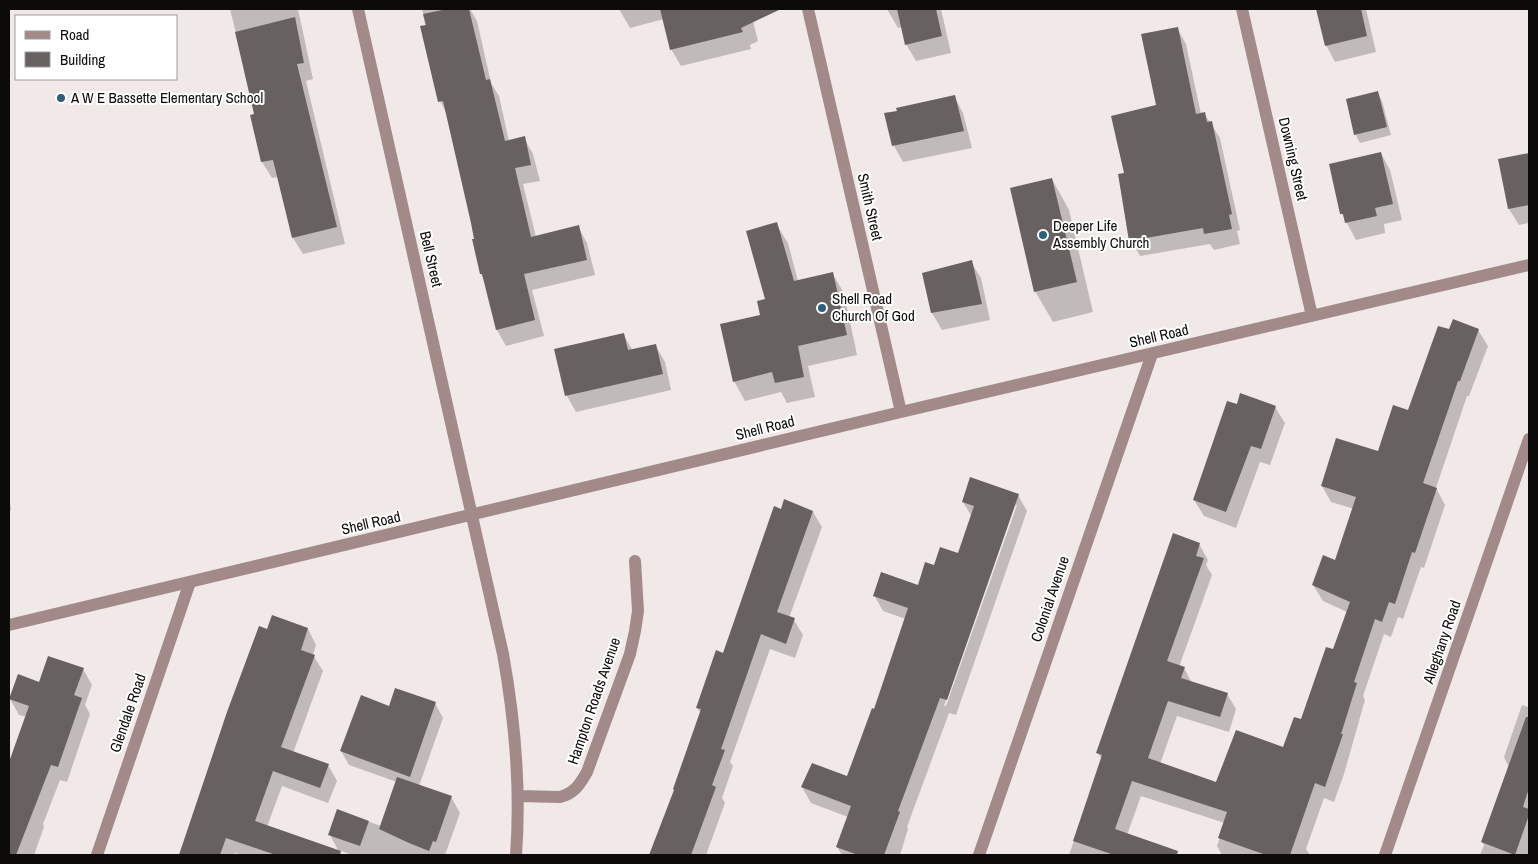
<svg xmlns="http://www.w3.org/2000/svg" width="1538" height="864" font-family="'Archivo Narrow',sans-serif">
  <rect width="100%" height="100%" fill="#f1e9e8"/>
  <path fill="#0003" fill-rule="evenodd" d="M 230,9 L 298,9 L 313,79 L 306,81 L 345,244 L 303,254 L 293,238 L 278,177 L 272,178 L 262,162 L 256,114 Z
    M 422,9 L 470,9 L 477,21 L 491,83 L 499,96 L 509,141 L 524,138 L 533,154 L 540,181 L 523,184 L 536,237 L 578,227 L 587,243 L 595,275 L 532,290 L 544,336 L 506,346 L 497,330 L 485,281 L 481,274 L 476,240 L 448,116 L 440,101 Z
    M 619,9 L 750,9 L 758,41 L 750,45 L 751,49 L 681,66 L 671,49 L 664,19 L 630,28 Z
    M 887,9 L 941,9 L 951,53 L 916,61 L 906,44 L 902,27 L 898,28 Z
    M 1317,9 L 1366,9 L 1376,52 L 1335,62 L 1326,45 Z
    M 1177,28 L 1186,44 L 1201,114 L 1204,113 L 1220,138 L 1240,230 L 1237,231 L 1240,244 L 1214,250 L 1210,244 L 1140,256 L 1131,240 L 1125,174 L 1158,106 Z
    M 1378,93 L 1382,101 L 1391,135 L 1360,143 L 1356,135 L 1347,100 Z
    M 954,96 L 963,113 L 972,148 L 903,162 L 894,146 Z
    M 1381,153 L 1390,170 L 1402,220 L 1384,224 L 1385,233 L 1356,240 L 1342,214 Z
    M 1529,154 L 1529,223 L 1519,225 L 1509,209 L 1499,160 Z
    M 1052,179 L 1069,210 L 1093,312 L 1053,322 L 1035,291 Z
    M 776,224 L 788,243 L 798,281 L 832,273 L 844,293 L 857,355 L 808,366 L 815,397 L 787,403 L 781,392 L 745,401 L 734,381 L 767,300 Z
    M 971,262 L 981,278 L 990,320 L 942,330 L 932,313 L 924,274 Z
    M 1478,330 L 1488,346 L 1469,396 L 1467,396 L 1436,488 L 1445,505 L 1424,568 L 1421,567 L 1403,619 L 1398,617 L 1391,637 L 1384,634 L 1363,696 L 1365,700 L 1344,774 L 1334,802 L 1324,798 L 1306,849 L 1310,855 L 1222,855 L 1217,846 L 1225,823 L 1141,796 L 1127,835 L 1144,841 L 1153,855 L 1069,855 L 1102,760 L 1098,753 L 1199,544 L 1208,560 L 1206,565 L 1212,575 L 1179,667 L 1184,668 L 1192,683 L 1227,694 L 1236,709 L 1229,732 L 1177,716 L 1160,764 L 1217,783 L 1284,749 L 1301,721 L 1334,651 L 1347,612 L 1323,601 L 1313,585 L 1336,561 L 1354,509 L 1331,502 L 1322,486 L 1379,453 L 1409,412 L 1450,331 Z
    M 623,334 L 633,351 L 656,346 L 665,362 L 671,390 L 576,412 L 567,396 Z
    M 1237,405 L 1275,407 L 1285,423 L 1270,465 L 1260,462 L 1236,528 L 1204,516 L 1194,500 Z
    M 1018,495 L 1027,511 L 956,715 L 949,713 L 907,827 L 908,829 L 900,855 L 842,855 L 837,847 L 848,817 L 811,803 L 802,787 L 848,777 L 875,710 L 906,619 L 883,611 L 874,595 L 918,586 L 935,566 L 959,555 L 972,517 L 963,502 ZM 1014,505 L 1017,505 L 946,706 L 944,706 Z
    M 9,497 L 11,510 L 9,511 Z
    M 781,510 L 813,512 L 822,527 L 789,618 L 794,620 L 803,635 L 795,658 L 770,649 L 730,762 L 733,766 L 722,798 L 725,803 L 706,855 L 652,855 L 701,713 L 697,708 L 723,654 Z
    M 273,617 L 308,629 L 316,645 L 313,655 L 323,671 L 293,753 L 328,765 L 337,781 L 328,803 L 282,786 L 267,827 L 306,853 L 305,855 L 243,855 L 235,853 L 234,855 L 179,855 L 228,712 Z
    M 83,669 L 92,685 L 85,705 L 90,714 L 67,782 L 60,780 L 43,824 L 44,827 L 34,855 L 9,855 L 9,772 L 27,717 L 19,715 L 10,699 L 40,683 Z
    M 435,703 L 443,718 L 419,786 L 451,797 L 460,813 L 445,855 L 353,855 L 338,850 L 330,835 L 338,811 L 381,826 L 397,782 L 349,765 L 341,751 L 390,708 Z
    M 1529,703 L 1529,855 L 1480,855 L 1484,845 L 1482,842 L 1509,767 L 1504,757 L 1522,705 L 1528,707 Z"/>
  <path fill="#686161" d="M 447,9 L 469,9 L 486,80 L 490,79 L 505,141 L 525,136 L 531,165 L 515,168 L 531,237 L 579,225 L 587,260 L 524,274 L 535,320 L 496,330 L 482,274 L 480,274 L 472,239 L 474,239 L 471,223 L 443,101 L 438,102 L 420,26 L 426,25 L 423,14 Z
    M 660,9 L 781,9 L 741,28 L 743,32 L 670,50 Z
    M 897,9 L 936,9 L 942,36 L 905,45 Z
    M 1316,9 L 1361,9 L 1367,36 L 1325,46 Z
    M 295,17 L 304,63 L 297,64 L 337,227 L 292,238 L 273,160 L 261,162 L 250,115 L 254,114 L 235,32 Z
    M 1178,27 L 1196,114 L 1205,112 L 1207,122 L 1212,121 L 1232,214 L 1229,215 L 1232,229 L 1204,234 L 1203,228 L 1129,241 L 1118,174 L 1124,173 L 1111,116 L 1156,105 L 1141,34 Z
    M 1378,91 L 1387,127 L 1354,135 L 1346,99 Z
    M 955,95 L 964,131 L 892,146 L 884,113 L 897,111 L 896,108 Z
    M 1381,152 L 1393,204 L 1375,208 L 1377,216 L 1345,223 L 1343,214 L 1340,214 L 1329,164 Z
    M 1529,153 L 1529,205 L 1508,209 L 1498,159 Z
    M 1052,178 L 1077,282 L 1034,292 L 1010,188 Z
    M 777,222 L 794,281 L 833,272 L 847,335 L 798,346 L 804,377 L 775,383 L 772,372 L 733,382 L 720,324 L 760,315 L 757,301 L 765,299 L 746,231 Z
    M 972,260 L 982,304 L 931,313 L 922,273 Z
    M 1453,319 L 1479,329 L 1460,381 L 1458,381 L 1423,483 L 1437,488 L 1415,553 L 1412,552 L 1395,604 L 1389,602 L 1382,622 L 1375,619 L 1354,682 L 1357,683 L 1341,734 L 1343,734 L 1325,787 L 1315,783 L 1290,855 L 1266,855 L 1218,838 L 1227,812 L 1132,781 L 1115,829 L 1178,851 L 1177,855 L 1114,855 L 1073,841 L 1102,755 L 1096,753 L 1173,533 L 1200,543 L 1196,556 L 1204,558 L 1167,661 L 1185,667 L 1181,678 L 1228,693 L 1220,717 L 1168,701 L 1148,758 L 1216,782 L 1236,730 L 1283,747 L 1294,717 L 1301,719 L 1326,647 L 1333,649 L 1350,602 L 1312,585 L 1323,555 L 1335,560 L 1356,497 L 1321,486 L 1336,438 L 1378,451 L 1393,405 L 1408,410 L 1438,326 L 1449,329 Z
    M 624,333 L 628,350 L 656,344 L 663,374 L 565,396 L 554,349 Z
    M 1240,393 L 1276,406 L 1261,449 L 1251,446 L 1226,512 L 1193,500 L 1227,401 L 1237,404 Z
    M 970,477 L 1019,494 L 947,700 L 940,698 L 898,811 L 900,812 L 884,855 L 858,855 L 836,847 L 851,806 L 801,787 L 812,763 L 847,776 L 872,708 L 874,709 L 908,608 L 873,596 L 881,572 L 918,585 L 925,562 L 934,565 L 940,547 L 958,553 L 974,506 L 962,502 Z
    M 784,499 L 813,511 L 777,612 L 795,618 L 786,644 L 761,634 L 721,749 L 725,750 L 712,785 L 716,787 L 691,855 L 649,855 L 674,790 L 673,789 L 701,709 L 696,708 L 716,650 L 723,653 L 774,506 L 781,509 Z
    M 272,615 L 308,628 L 301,650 L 315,655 L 281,747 L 329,764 L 320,788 L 273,771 L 255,821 L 341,851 L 340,855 L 276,855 L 226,838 L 220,855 L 179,855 L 227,712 L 259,626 L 267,629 Z
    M 48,656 L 84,668 L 74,695 L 82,698 L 58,767 L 51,765 L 16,855 L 9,855 L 9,762 L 29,706 L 9,699 L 18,674 L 39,682 Z
    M 395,688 L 436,702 L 410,777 L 340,751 L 361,695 L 389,706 Z
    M 1526,717 L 1529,717 L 1529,788 L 1523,807 L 1529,809 L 1529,815 L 1515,855 L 1481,842 Z
    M 397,777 L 452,796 L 436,842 L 433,841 L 429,851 L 409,843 L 379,829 Z
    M 337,809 L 369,821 L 360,846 L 328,835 Z"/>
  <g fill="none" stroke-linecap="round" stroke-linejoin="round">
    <path stroke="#a18a87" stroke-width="12" d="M 358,9 L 503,654 C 515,721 521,788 516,855
      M 808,9 L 901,412
      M 1242,9 L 1312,316
      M 9,625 L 901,412 L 1529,265
      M 518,796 L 560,797 C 575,793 580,784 587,772 L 630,654 L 635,631 L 638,611 L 635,561
      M 97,855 L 190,582
      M 979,855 L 1152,354
      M 1385,855 L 1529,439"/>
  </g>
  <g fill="#2d607d" stroke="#fff" stroke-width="2">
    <circle cx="61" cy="98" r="5"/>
    <circle cx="1043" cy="235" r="5"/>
    <circle cx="822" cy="308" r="5"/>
  </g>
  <g text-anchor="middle" stroke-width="4" stroke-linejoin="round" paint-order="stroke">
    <g font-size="15" fill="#0d0b0a" stroke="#fff" text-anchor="start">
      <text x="71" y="103">A W E Bassette Elementary School</text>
      <text x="1053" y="231">Deeper Life<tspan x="1053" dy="17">Assembly Church</tspan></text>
      <text x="832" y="304">Shell Road<tspan x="832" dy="17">Church Of God</tspan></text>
    </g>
    <g font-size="15" fill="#0d0b0a" stroke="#fff">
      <text transform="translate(1293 159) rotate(77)" y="5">Downing Street</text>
      <text transform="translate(870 207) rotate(77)" y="5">Smith Street</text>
      <text transform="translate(431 259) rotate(77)" y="5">Bell Street</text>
      <text transform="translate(1159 336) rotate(-13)" y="5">Shell Road</text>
      <text transform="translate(765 428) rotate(-14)" y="5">Shell Road</text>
      <text transform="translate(371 523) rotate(-13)" y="5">Shell Road</text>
      <text transform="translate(1050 599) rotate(-71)" y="5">Colonial Avenue</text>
      <text transform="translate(1442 642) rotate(-71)" y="5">Alleghany Road</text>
      <text transform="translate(594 701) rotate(-71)" y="5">Hampton Roads Avenue</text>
      <text transform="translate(128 713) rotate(-71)" y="5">Glendale Road</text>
    </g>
  </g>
  <rect width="1538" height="864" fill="none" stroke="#0d0b0a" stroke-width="20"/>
  <rect x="15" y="15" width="162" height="65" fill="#ffffff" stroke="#9e9d9d"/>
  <rect x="25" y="31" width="25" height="8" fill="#a18a87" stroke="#9e9d9d"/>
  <text x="60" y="40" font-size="15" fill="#0d0b0a">Road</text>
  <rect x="25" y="52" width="25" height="15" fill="#686161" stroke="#9e9d9d"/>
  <text x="60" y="65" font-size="15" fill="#0d0b0a">Building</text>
</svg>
